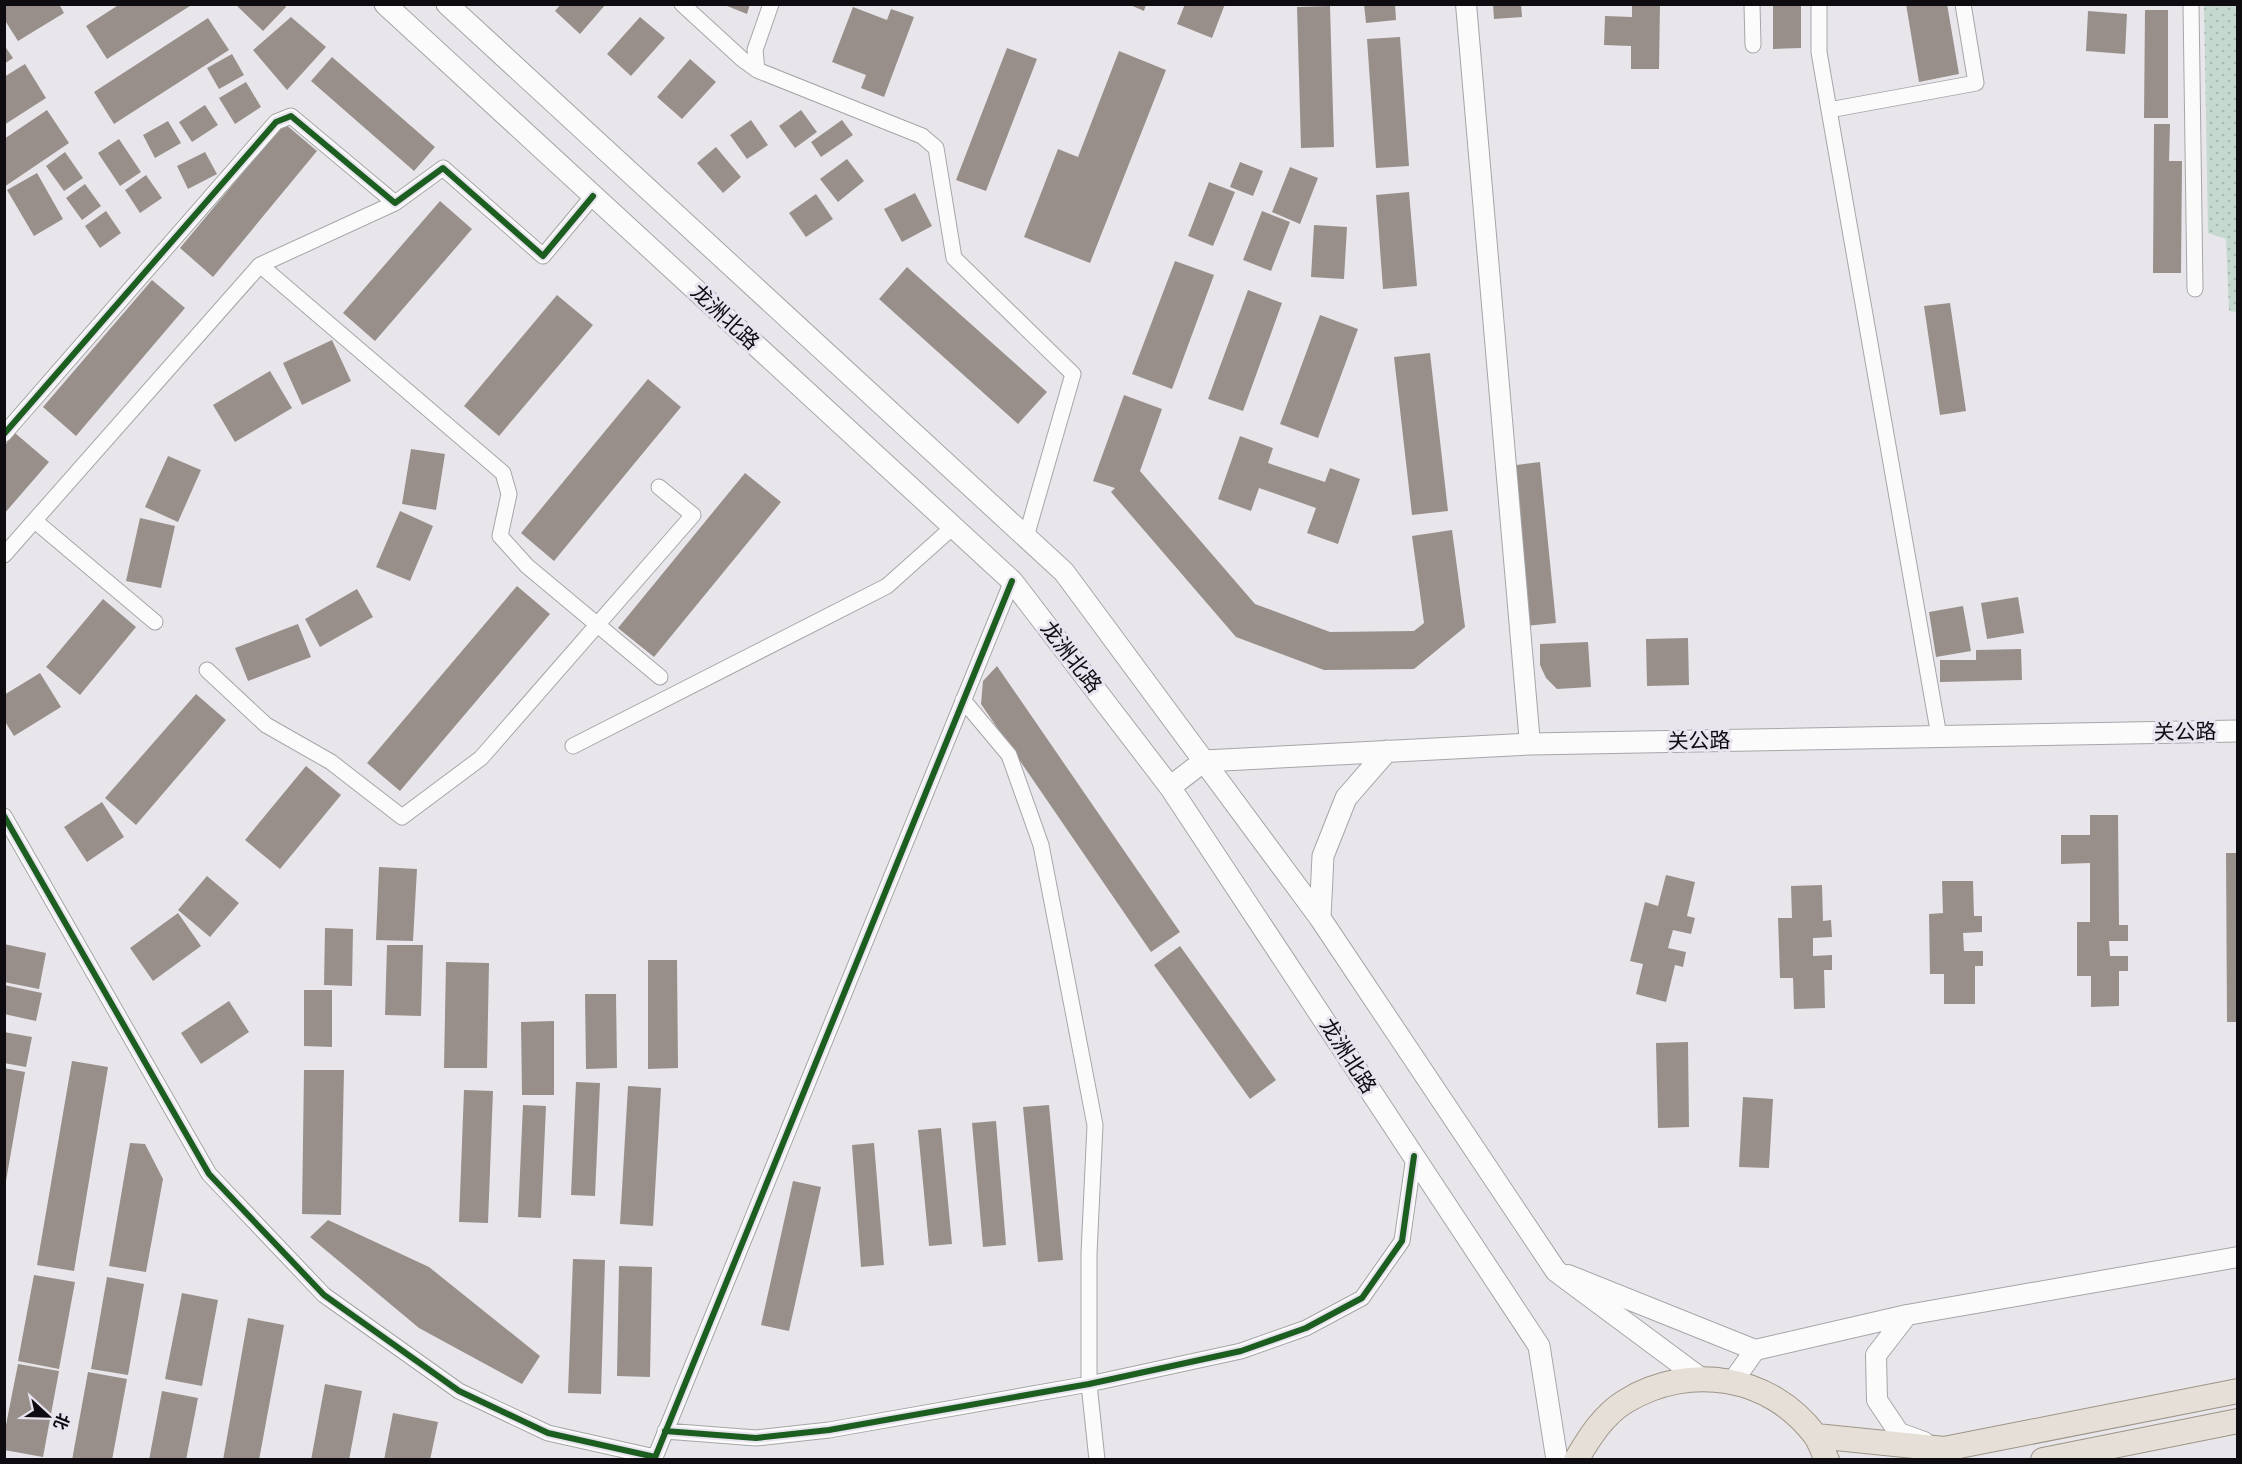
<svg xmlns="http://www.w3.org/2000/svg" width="2242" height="1464" font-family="Inter,'Noto Sans SC',sans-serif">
  <defs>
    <pattern id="park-dots" width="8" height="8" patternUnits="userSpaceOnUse" patternTransform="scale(1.5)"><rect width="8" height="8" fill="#c6d9d0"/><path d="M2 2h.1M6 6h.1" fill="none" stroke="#a9b9b2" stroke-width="1.8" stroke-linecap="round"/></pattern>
  </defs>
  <rect width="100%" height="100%" fill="#e8e6eb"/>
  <path fill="url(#park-dots)" d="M 2204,5 L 2237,5 L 2237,312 L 2229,311 L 2226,239 L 2208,233 Z"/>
  <path fill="#988f8b" d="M 4,4 L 59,4 L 64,13 L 18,41 L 4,19 Z
    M 120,4 L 193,4 L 107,59 L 86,26 Z
    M 235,4 L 284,4 L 286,7 L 263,31 Z
    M 561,4 L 606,4 L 580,34 L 555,11 Z
    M 722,4 L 750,4 L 747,14 Z
    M 1128,4 L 1146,4 L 1144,11 Z
    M 1185,4 L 1225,4 L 1212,38 L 1177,24 Z
    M 1364,4 L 1395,4 L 1396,20 L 1366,23 Z
    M 1493,4 L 1521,4 L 1522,17 L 1494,19 Z
    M 1632,4 L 1660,4 L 1659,69 L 1631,69 L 1631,46 L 1604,45 L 1605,16 L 1632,17 Z
    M 1773,4 L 1801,4 L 1801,48 L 1773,49 Z
    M 1906,4 L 1947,4 L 1959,74 L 1919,82 Z
    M 1330,6 L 1334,147 L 1301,148 L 1297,7 Z
    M 853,7 L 887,20 L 891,9 L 914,17 L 884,97 L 861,88 L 866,75 L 832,62 Z
    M 2145,10 L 2168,10 L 2168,118 L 2144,118 Z
    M 2088,11 L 2127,14 L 2125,54 L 2086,51 Z
    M 291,17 L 326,47 L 287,90 L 253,50 Z
    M 640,17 L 665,38 L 631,76 L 607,54 Z
    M 208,18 L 229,50 L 114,124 L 94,92 Z
    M 1400,37 L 1409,166 L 1376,168 L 1367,39 Z
    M 4,45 L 13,58 L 4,64 Z
    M 1007,48 L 1037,59 L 986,191 L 956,180 Z
    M 1119,51 L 1166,70 L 1090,263 L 1024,237 L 1058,149 L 1078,157 Z
    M 232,54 L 244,75 L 219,89 L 207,68 Z
    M 332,57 L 435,147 L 414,171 L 311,81 Z
    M 690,59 L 716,82 L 682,119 L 657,97 Z
    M 25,64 L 46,98 L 4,125 L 4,77 Z
    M 246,82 L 261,107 L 235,124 L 219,98 Z
    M 205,105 L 218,125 L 192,142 L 179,122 Z
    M 47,110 L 69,143 L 4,187 L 4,139 Z
    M 801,110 L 817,132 L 795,148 L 779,126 Z
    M 751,120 L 768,145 L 747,159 L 730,135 Z
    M 842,120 L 853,135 L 821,157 L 811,142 Z
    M 168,121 L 181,143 L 155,158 L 143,135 Z
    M 284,123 L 317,151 L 213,277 L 180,248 Z
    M 2154,124 L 2170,124 L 2169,161 L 2182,161 L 2181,273 L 2153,273 Z
    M 119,139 L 141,172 L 120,186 L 98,153 Z
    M 716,147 L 741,177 L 723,193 L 697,163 Z
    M 65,152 L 83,178 L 64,191 L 46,166 Z
    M 205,152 L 217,174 L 188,189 L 177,166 Z
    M 847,159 L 864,181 L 838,202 L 820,179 Z
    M 1240,162 L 1263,171 L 1253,196 L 1230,187 Z
    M 1290,167 L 1318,178 L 1300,224 L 1272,212 Z
    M 37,173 L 63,219 L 34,236 L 7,190 Z
    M 146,175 L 162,198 L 140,213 L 125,190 Z
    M 1209,182 L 1235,192 L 1213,246 L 1188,236 Z
    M 85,184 L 101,206 L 82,220 L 66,198 Z
    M 1409,192 L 1417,286 L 1383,289 L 1376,195 Z
    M 915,193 L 932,226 L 902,242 L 884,209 Z
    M 816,194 L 833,219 L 806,237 L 789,213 Z
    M 440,201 L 472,229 L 375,341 L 343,313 Z
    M 106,211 L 121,233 L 100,248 L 85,226 Z
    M 1262,211 L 1290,222 L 1271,271 L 1243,260 Z
    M 1314,225 L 1347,227 L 1344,279 L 1311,277 Z
    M 1175,261 L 1214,275 L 1172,389 L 1132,374 Z
    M 907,267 L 1047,392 L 1018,424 L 879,299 Z
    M 152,280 L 185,308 L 76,436 L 43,407 Z
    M 1248,290 L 1282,303 L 1243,411 L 1208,399 Z
    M 557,295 L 593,325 L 499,436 L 464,406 Z
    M 1950,303 L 1966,411 L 1940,415 L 1924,306 Z
    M 1320,315 L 1358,329 L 1318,438 L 1280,424 Z
    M 332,340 L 351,381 L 302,405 L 283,363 Z
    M 1430,353 L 1448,511 L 1412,515 L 1394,357 Z
    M 270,371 L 292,408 L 235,442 L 213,405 Z
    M 648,379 L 681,407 L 554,561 L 521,533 Z
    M 1124,395 L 1162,409 L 1140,471 L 1255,604 L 1330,632 L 1414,631 L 1424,623 L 1412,536 L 1452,530 L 1465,627 L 1414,669 L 1324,670 L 1236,637 L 1111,492 L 1115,488 L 1093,481 Z
    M 15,433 L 49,462 L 4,514 L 4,446 Z
    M 1240,436 L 1273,448 L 1268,463 L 1325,482 L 1330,468 L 1360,479 L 1338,544 L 1307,533 L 1316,508 L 1259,488 L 1251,511 L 1218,499 Z
    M 411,449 L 445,454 L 436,510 L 402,504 Z
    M 168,456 L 201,470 L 178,522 L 145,507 Z
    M 1540,462 L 1556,623 L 1525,626 L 1509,466 Z
    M 745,473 L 781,502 L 654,657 L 618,628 Z
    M 400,511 L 433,526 L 410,581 L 376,567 Z
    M 140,518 L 175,526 L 161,588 L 126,581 Z
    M 517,586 L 550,614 L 400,791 L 367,763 Z
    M 357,589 L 373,617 L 320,647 L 305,619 Z
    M 2018,597 L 2024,633 L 1987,639 L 1981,603 Z
    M 103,599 L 136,627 L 80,695 L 46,667 Z
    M 1963,606 L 1971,651 L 1936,657 L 1929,612 Z
    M 298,624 L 311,657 L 248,681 L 235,648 Z
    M 1688,638 L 1689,685 L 1647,686 L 1646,639 Z
    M 1588,642 L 1591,687 L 1557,689 L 1546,678 L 1540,665 L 1540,644 Z
    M 2021,649 L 2022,680 L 1940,682 L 1940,660 L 1976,660 L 1976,650 Z
    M 997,666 L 1180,932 L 1151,952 L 981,704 L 983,681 Z
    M 40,673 L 61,707 L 14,736 L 4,720 L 4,695 Z
    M 196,694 L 226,720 L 136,825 L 105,798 Z
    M 306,766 L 341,795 L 280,869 L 245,840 Z
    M 102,802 L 124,837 L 87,862 L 64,827 Z
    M 2090,815 L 2118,815 L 2119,925 L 2128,925 L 2128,941 L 2109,941 L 2110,956 L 2128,956 L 2128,971 L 2119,971 L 2119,1006 L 2091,1007 L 2091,976 L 2077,976 L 2077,922 L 2090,922 L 2090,863 L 2061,864 L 2061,835 L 2090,835 Z
    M 2226,853 L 2238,853 L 2238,1022 L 2227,1022 Z
    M 379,867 L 417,869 L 413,941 L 376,940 Z
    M 1666,875 L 1695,882 L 1687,916 L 1695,918 L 1691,934 L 1673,930 L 1668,948 L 1686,952 L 1683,967 L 1675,965 L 1666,1002 L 1636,994 L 1643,964 L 1630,961 L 1645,902 L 1658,906 Z
    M 207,876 L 239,903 L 210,937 L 178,910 Z
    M 1942,881 L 1973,881 L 1974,916 L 1982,916 L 1982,932 L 1963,933 L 1964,951 L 1983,951 L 1983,966 L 1975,966 L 1975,1004 L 1944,1004 L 1944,974 L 1930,974 L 1929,914 L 1943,913 Z
    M 1822,885 L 1823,921 L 1831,920 L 1832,937 L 1813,938 L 1813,956 L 1832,955 L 1832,970 L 1824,970 L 1825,1008 L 1794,1009 L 1793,978 L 1780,978 L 1778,918 L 1792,918 L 1791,886 Z
    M 178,913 L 201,946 L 153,981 L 130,948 Z
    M 325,928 L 353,929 L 352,986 L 324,985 Z
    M 4,944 L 46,953 L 39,989 L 4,982 Z
    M 387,945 L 423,945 L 421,1016 L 385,1015 Z
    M 1180,946 L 1276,1080 L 1250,1099 L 1154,965 Z
    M 648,960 L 677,960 L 678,1068 L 648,1069 Z
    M 446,962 L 489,963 L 487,1068 L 444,1068 Z
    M 4,985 L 42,993 L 36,1021 L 4,1014 Z
    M 304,990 L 332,990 L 332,1047 L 304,1046 Z
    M 585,994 L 616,994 L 617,1068 L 586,1069 Z
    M 229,1001 L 249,1032 L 201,1064 L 181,1033 Z
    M 554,1021 L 554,1095 L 522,1095 L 521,1022 Z
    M 4,1032 L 32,1037 L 26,1067 L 4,1063 Z
    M 1688,1042 L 1689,1127 L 1658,1128 L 1656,1043 Z
    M 72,1061 L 108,1067 L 74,1271 L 37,1265 Z
    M 4,1068 L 25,1072 L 6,1181 L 4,1181 Z
    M 304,1070 L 344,1070 L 341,1215 L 302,1214 Z
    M 576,1082 L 600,1083 L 595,1196 L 571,1195 Z
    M 628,1086 L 661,1088 L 653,1226 L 620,1224 Z
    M 464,1090 L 493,1091 L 488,1223 L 459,1222 Z
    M 1743,1097 L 1773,1099 L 1769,1168 L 1739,1167 Z
    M 523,1105 L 546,1106 L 541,1218 L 518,1217 Z
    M 1049,1105 L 1063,1260 L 1038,1262 L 1023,1107 Z
    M 996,1121 L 1006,1245 L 983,1247 L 972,1123 Z
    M 941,1128 L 952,1244 L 929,1246 L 918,1130 Z
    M 130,1143 L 145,1144 L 163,1179 L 146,1272 L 109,1266 Z
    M 874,1143 L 884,1265 L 861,1267 L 852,1145 Z
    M 793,1181 L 821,1187 L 789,1331 L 761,1325 Z
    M 328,1220 L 429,1267 L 540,1356 L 522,1384 L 419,1328 L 310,1237 Z
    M 573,1259 L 605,1260 L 601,1394 L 568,1393 Z
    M 619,1266 L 652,1267 L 650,1377 L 617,1376 Z
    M 34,1275 L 75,1282 L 59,1369 L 18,1361 Z
    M 107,1277 L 144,1284 L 128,1375 L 91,1369 Z
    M 182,1293 L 218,1300 L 202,1386 L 165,1379 Z
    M 248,1318 L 284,1325 L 259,1460 L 223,1460 Z
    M 18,1364 L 59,1371 L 43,1457 L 4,1450 L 4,1435 Z
    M 88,1372 L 127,1379 L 112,1460 L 72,1460 Z
    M 325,1384 L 362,1391 L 349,1460 L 311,1460 Z
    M 162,1391 L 198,1398 L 186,1460 L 149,1460 Z
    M 393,1413 L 438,1422 L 430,1460 L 384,1460 Z"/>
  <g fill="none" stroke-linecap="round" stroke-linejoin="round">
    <g stroke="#a6a5a8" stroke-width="17">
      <path id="minor" d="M 682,4 L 742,59 L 757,70 L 922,136 L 936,148 L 954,258 L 1073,374 L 1026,537
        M 1752,4 L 1753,45
        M 1819,4 L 1819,52 L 1829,110 L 1976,83 L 1963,4
        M 2191,4 L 2195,289
        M 757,70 L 755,50 L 771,4
        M 1829,110 L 1939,736
        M 395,203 L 260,265 L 503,473 L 509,494 L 500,536 L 527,566 L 660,677
        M 4,434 L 276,122 L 291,116 L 395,203 L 443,168 L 543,256 L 593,196
        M 35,521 L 155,622
        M 4,555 L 260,265
        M 207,670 L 266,725 L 331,762 L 402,817 L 481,758 L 693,515 L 659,487
        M 963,700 L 1009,755 L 1041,845 L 1095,1125 L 1089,1254 L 1089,1384 L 1097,1460
        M 573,746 L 887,586 L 953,527
        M 4,816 L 209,1174 L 324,1295 L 459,1391 L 548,1433 L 655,1457
        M 665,1431 L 756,1438 L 829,1430 L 1089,1384 L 1241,1351 L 1306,1328 L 1362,1298 L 1402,1241 L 1414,1156
        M 654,1460 L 1012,581"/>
    </g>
    <g stroke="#a6a5a8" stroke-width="22">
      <path id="tertiary" d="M 1466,4 L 1530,744
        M 1568,1275 L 1755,1350
        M 1907,1315 L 1876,1355 L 1877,1400 L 1899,1433 L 1924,1442
        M 1733,1381 L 1755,1350 L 1907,1315 L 2238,1257"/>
    </g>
    <g stroke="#a6a5a8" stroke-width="23">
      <path id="secondary" d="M 385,4 L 1012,581 L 1170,787 L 1539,1346 L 1557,1460
        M 447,4 L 1064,572 L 1320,918 L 1556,1271 L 1700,1378
        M 1170,787 L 1204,761 L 1530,744 L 2238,731
        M 1320,918 L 1323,856 L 1346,798 L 1387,751"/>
    </g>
    <g stroke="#9e9487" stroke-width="26">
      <path id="primary" d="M 1816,1436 L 1944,1449 L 2238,1391
        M 1576,1460 C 1589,1438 1603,1415 1626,1401 C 1689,1363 1770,1375 1815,1435 C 1820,1442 1823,1452 1827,1460
        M 2043,1460 L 2238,1421"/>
    </g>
    <use href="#minor" stroke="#fcfbfc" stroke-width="15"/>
    <use href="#tertiary" stroke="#fcfbfc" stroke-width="20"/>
    <use href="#secondary" stroke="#fcfbfc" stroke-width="21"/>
    <use href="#primary" stroke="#e5dfd7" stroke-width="24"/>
    <g stroke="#e8e3ee" stroke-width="10">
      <path id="cycleway" d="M 4,434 L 276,122 L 291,116 L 395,203 L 443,168 L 543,256 L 593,196
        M 4,816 L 209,1174 L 324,1295 L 459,1391 L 548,1433 L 655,1457
        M 665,1431 L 756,1438 L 829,1430 L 1089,1384 L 1241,1351 L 1306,1328 L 1362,1298 L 1402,1241 L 1414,1156
        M 654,1460 L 1012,581"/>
    </g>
    <use href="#cycleway" stroke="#1b5e20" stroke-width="6"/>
  </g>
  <g text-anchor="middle" stroke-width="6" stroke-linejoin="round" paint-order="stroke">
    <g font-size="21" fill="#0e0c10" stroke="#e8e3ee">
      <text transform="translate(725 317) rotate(43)" y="7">龙洲北路</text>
      <text transform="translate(1071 657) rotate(52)" y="7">龙洲北路</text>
      <text transform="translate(2185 732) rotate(-1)" y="7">关公路</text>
      <text transform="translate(1699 741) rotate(-1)" y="7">关公路</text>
      <text transform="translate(1348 1056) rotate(57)" y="7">龙洲北路</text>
    </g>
  </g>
  <rect width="2242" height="1464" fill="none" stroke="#0e0c10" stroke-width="12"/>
  <g transform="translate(48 1416) rotate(112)" stroke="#e8e3ee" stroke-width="4.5" paint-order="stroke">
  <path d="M0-4.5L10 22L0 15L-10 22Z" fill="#0e0c10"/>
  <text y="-9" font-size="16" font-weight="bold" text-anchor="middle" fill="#0e0c10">北</text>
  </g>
</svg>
